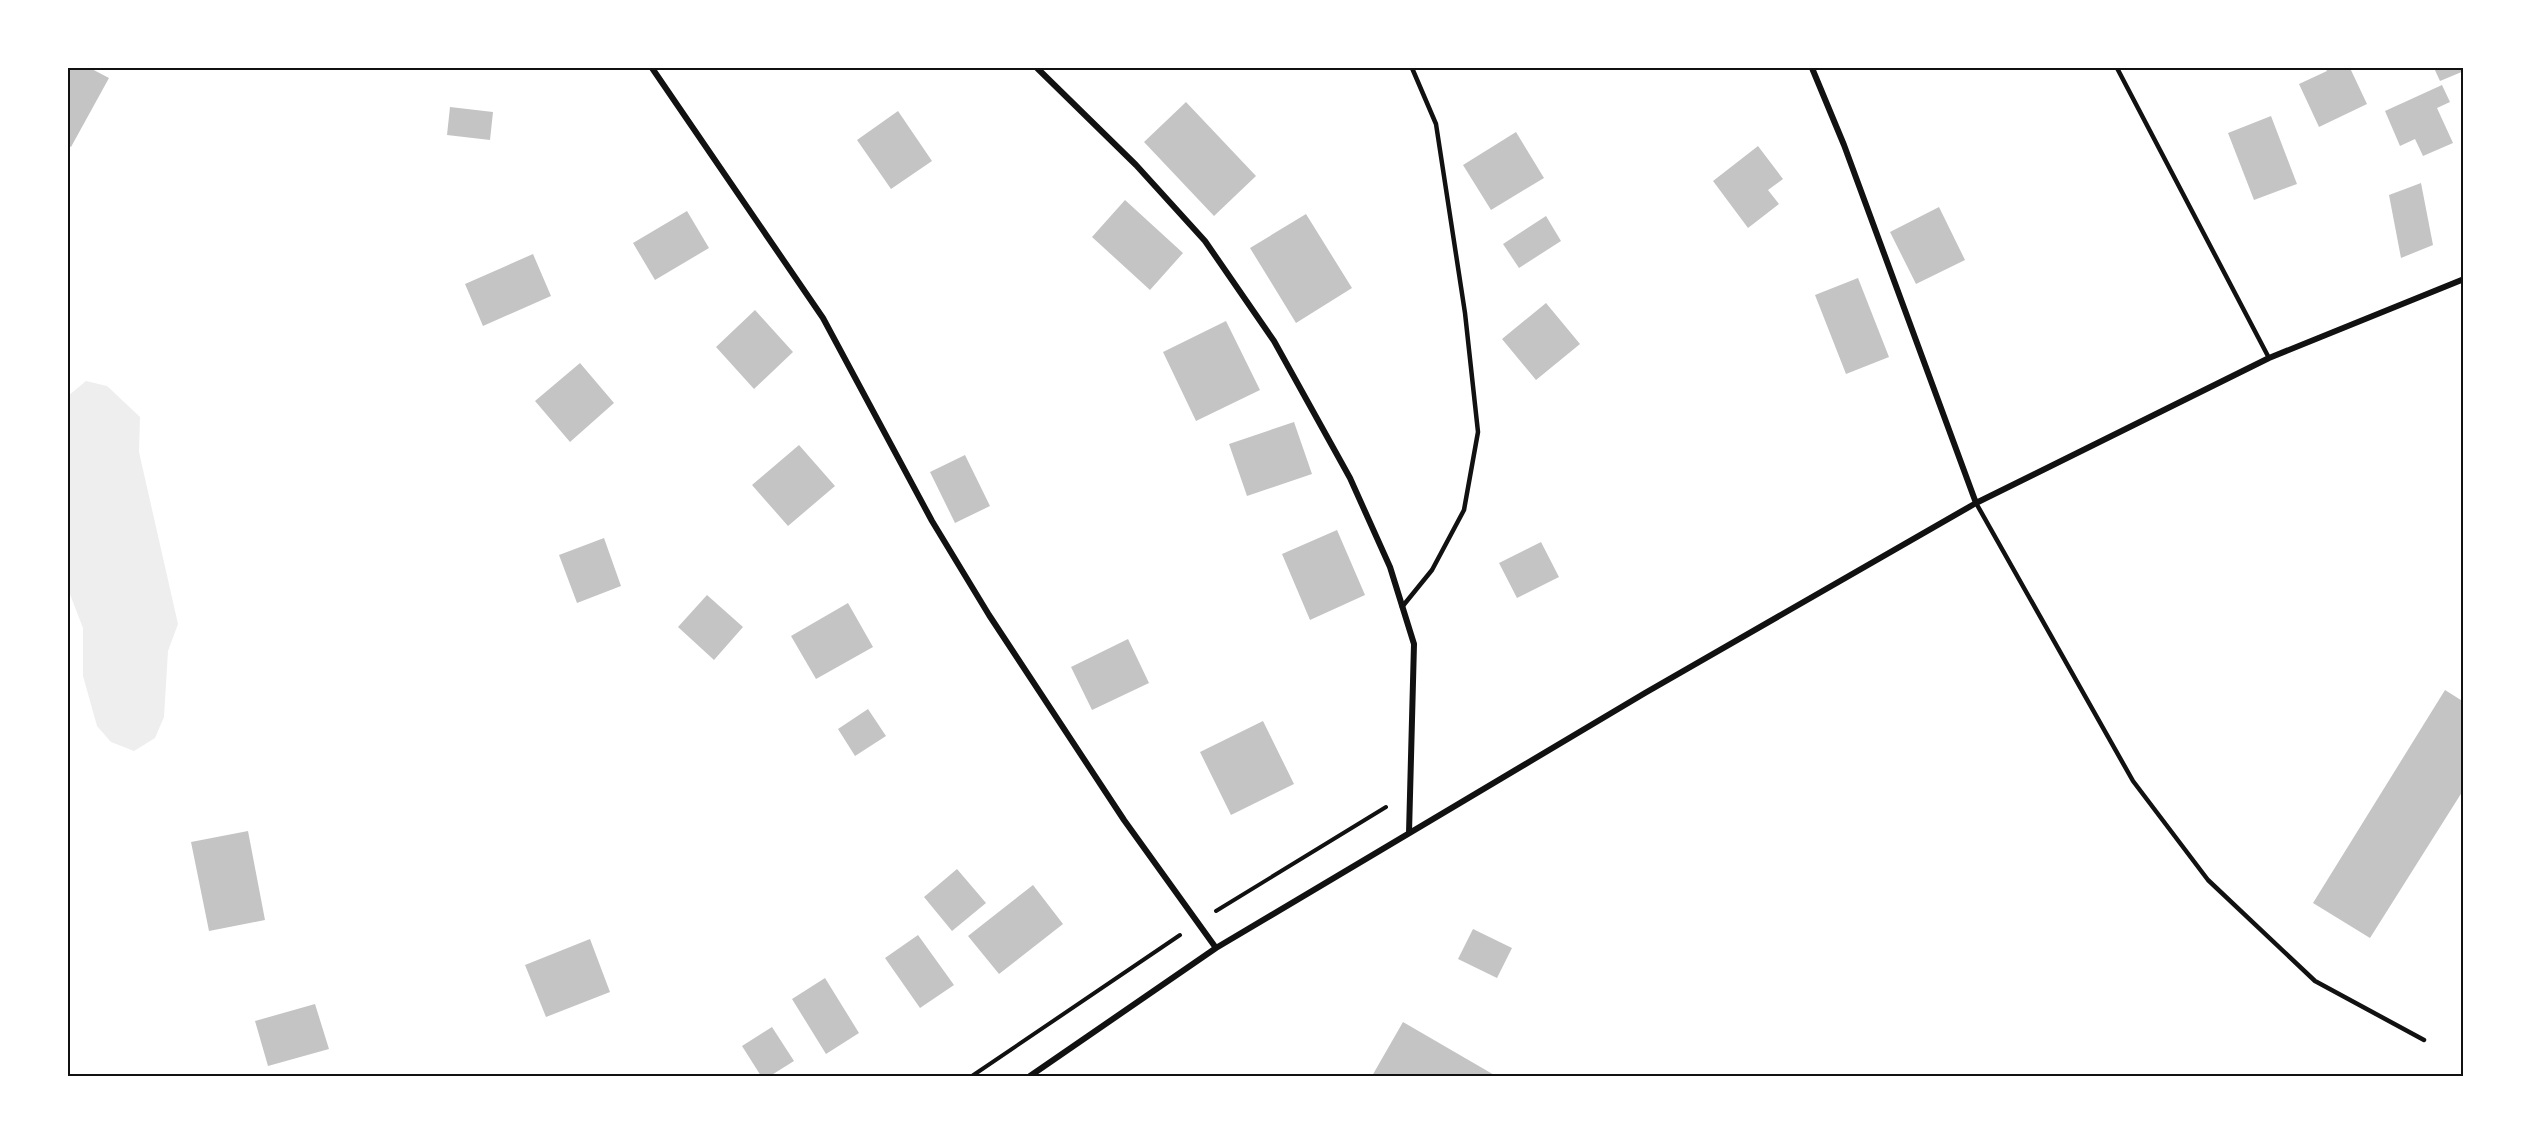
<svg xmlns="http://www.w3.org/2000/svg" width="2531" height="1144" font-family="'Sofia Sans Condensed',sans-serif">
  <rect width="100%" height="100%" fill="#fff"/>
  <path fill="#eee" d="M 86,381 L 107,386 L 140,417 L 139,452 L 178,624 L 168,651 L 164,717 L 155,738 L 134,751 L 111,742 L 97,726 L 83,676 L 83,628 L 68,589 L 68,396 Z"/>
  <path fill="#c4c4c4" d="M 68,68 L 90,68 L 109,78 L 71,147 L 68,145 Z
    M 2325,68 L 2350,68 L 2367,104 L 2319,127 L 2299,84 L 2327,71 Z
    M 2434,68 L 2464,68 L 2464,71 L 2440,81 Z
    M 2442,85 L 2450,102 L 2437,108 L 2453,143 L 2423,156 L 2415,139 L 2400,146 L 2385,111 Z
    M 1186,102 L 1256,176 L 1214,216 L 1144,142 Z
    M 450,107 L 493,112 L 490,140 L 447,135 Z
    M 898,111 L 932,161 L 891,189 L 857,140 Z
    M 2271,116 L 2297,184 L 2254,200 L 2228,133 Z
    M 1516,132 L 1544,178 L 1491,210 L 1463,165 Z
    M 1758,146 L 1783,179 L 1768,190 L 1779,204 L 1748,228 L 1713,181 Z
    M 2421,183 L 2433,245 L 2401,258 L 2389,195 Z
    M 1125,200 L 1183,253 L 1150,290 L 1092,237 Z
    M 1939,207 L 1965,260 L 1916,284 L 1890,232 Z
    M 687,211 L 709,248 L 655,280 L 633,243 Z
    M 1306,214 L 1352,288 L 1296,323 L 1250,248 Z
    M 1546,216 L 1561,241 L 1519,268 L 1503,244 Z
    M 533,254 L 551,296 L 483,326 L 465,284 Z
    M 1858,278 L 1889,357 L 1846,374 L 1815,295 Z
    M 1546,303 L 1580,344 L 1536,380 L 1502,339 Z
    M 755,310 L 793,352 L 754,389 L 716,347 Z
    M 1226,321 L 1260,390 L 1196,421 L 1163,352 Z
    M 580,363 L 614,403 L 570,442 L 535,401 Z
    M 1294,422 L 1312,474 L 1247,496 L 1229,444 Z
    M 799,445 L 835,486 L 788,526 L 752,485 Z
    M 965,455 L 990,506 L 955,523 L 930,472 Z
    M 1337,530 L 1365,595 L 1310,620 L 1282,554 Z
    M 604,538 L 621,586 L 577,603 L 559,555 Z
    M 1541,542 L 1559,577 L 1517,598 L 1499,563 Z
    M 707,595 L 743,627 L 714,660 L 678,627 Z
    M 848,603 L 873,647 L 816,679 L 791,636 Z
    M 1128,639 L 1149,683 L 1092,710 L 1071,667 Z
    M 2445,690 L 2464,702 L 2464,789 L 2370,938 L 2313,903 Z
    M 868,709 L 886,736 L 855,756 L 838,729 Z
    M 1263,721 L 1294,784 L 1231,815 L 1200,752 Z
    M 248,831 L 265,920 L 209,931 L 191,842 Z
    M 957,869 L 986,903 L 952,931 L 924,897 Z
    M 1033,885 L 1063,924 L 999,974 L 968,936 Z
    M 1473,929 L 1512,948 L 1497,978 L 1458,959 Z
    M 918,935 L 954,985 L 920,1008 L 885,958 Z
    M 590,939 L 610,992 L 546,1017 L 525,965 Z
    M 825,978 L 859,1033 L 826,1054 L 792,999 Z
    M 315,1004 L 329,1049 L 268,1066 L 255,1021 Z
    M 1403,1022 L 1496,1076 L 1372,1076 Z
    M 772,1027 L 794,1061 L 770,1076 L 761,1076 L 742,1046 Z"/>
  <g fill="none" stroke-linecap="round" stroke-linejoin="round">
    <path stroke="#111" stroke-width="4" d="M 1216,911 L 1386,807
      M 972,1076 L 1180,935"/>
    <path stroke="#111" stroke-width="4.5" d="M 2117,68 L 2269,358
      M 1976,503 L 2133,781 L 2208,880 L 2315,981 L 2424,1040
      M 1402,607 L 1432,570 L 1464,510 L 1478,432 L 1465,313 L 1436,124 L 1412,68"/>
    <path stroke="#111" stroke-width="6" d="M 652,68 L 823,318 L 932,521 L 989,615 L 1124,820 L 1216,948
      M 1037,68 L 1136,165 L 1205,241 L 1274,341 L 1350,478 L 1390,567 L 1414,644 L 1409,833
      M 1812,68 L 1844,145 L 1976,503
      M 1030,1076 L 1216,948 L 1645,693 L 1976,503 L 2269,358 L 2464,279"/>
  </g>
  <rect width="2531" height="1144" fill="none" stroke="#ffffff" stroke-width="138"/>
  <rect x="69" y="69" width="2393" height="1006" fill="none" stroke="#111" stroke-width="2"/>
</svg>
